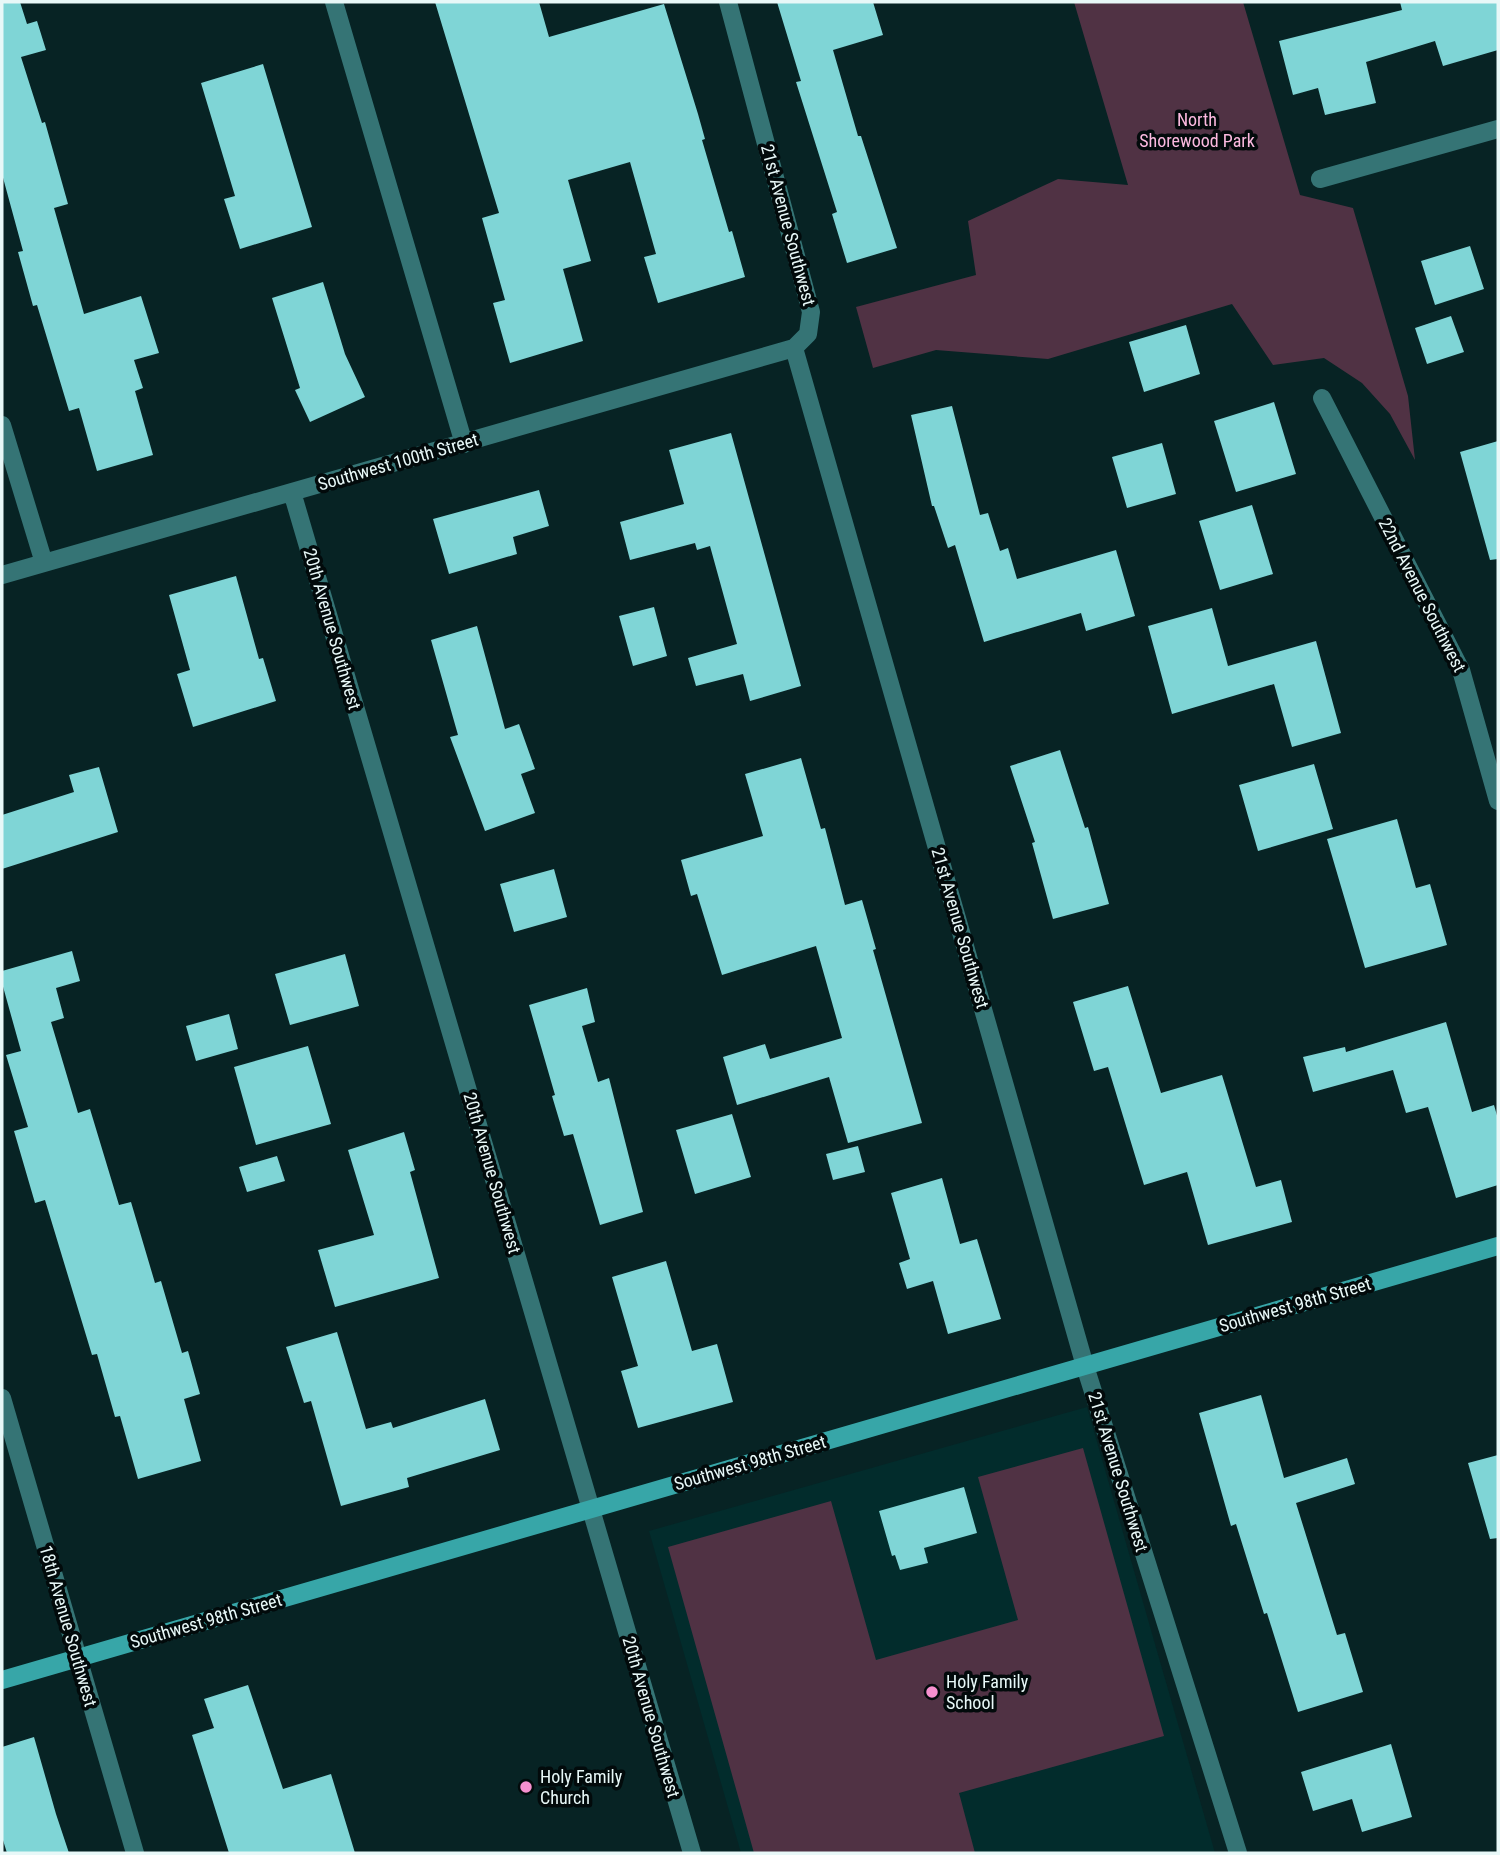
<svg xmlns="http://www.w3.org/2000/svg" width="1500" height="1855" font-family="'Roboto Condensed',sans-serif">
  <rect width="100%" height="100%" fill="#072324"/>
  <path fill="#022c2c" d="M 1087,1407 L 1215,1853 L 741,1853 L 649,1531 Z"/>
  <path fill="#503244" d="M 1074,2 L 1243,2 L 1300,195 L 1353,208 L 1408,396 L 1415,460 L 1390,414 L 1362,383 L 1324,358 L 1273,365 L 1232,304 L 1048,359 L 936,350 L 873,368 L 856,307 L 976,275 L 968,221 L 1058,179 L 1128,185 Z
    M 1083,1448 L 1164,1736 L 959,1793 L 975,1853 L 754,1853 L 668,1547 L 831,1501 L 876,1660 L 1018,1620 L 978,1477 Z"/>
  <path fill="#7fd5d6" d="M 2,2 L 20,2 L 27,24 L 37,21 L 46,50 L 21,57 L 42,123 L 45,122 L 68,204 L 54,208 L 84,314 L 141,296 L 159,353 L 134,360 L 143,388 L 135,391 L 153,455 L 97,471 L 79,408 L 69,411 L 37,305 L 33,306 L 18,252 L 23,251 L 2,174 Z
    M 435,2 L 539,2 L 549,37 L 664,4 L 698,114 L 705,139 L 702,140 L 729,232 L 732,231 L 745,277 L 658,303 L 644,257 L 656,254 L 630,162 L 568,180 L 591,261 L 563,269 L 583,341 L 510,363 L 493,303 L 505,300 L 482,218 L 499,213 Z
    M 777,2 L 873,2 L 883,35 L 833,50 L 858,136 L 861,136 L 897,248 L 847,263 L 832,214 L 837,212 L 796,82 L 801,81 Z
    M 1400,2 L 1498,2 L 1498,50 L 1443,66 L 1435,41 L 1366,62 L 1376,103 L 1325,115 L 1318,88 L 1293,95 L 1279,41 L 1402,10 Z
    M 263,64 L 312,227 L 240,249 L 224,199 L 235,196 L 201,83 Z
    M 1470,246 L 1484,289 L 1435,305 L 1421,261 Z
    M 323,282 L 345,354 L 365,397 L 310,422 L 295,390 L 300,388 L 272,298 Z
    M 1451,316 L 1464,352 L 1427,364 L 1415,328 Z
    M 1186,325 L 1200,374 L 1144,392 L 1129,342 Z
    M 1274,402 L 1296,474 L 1236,492 L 1214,421 Z
    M 952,406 L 980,515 L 988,513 L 1000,551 L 1008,548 L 1017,579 L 1116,550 L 1135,616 L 1086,631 L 1081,613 L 984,642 L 955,545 L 948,548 L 934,506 L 932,506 L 911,415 Z
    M 731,433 L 801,686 L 750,701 L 743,674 L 696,686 L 688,658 L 737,644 L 710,546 L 697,550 L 695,543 L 630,560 L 620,522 L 684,504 L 669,450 Z
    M 1498,441 L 1498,559 L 1490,560 L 1460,452 Z
    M 1162,443 L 1176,494 L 1127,508 L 1112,457 Z
    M 539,490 L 549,526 L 513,537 L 517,554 L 449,574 L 433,519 Z
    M 1252,505 L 1273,574 L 1220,590 L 1199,521 Z
    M 236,576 L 259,659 L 263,658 L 276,701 L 193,727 L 177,674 L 190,670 L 169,595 Z
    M 654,607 L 667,656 L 633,666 L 619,616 Z
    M 1212,608 L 1228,666 L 1316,641 L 1341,733 L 1292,747 L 1274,684 L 1172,714 L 1148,626 Z
    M 477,626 L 505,729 L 519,724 L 535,769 L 521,774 L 535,813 L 485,831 L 450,737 L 458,735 L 431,640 Z
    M 1060,750 L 1085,828 L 1088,827 L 1109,904 L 1053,919 L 1032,843 L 1035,842 L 1010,766 Z
    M 801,758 L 821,829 L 825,828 L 845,905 L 862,900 L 876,949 L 873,950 L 922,1123 L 848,1143 L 829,1077 L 737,1105 L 723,1057 L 765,1044 L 770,1059 L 842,1038 L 816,946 L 722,975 L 697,894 L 691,896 L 681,860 L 763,836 L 745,774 Z
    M 1314,764 L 1333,829 L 1258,851 L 1239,785 Z
    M 99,767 L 118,832 L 2,869 L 2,815 L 74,792 L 69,775 Z
    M 1397,819 L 1416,888 L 1430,884 L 1447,945 L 1365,968 L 1327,839 Z
    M 554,869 L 567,917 L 514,932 L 500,884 Z
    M 72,951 L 80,981 L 56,988 L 64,1018 L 51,1022 L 78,1113 L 90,1109 L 119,1205 L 131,1202 L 155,1283 L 161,1281 L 182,1353 L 188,1351 L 200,1394 L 184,1399 L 201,1461 L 138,1479 L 120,1416 L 115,1417 L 97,1354 L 92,1355 L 45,1200 L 35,1203 L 14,1131 L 28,1127 L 6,1055 L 21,1051 L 2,983 L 2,971 Z
    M 345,954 L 359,1006 L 290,1025 L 275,974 Z
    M 1128,986 L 1161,1093 L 1222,1075 L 1256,1187 L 1281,1180 L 1292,1222 L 1208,1245 L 1187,1172 L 1144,1185 L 1108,1067 L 1094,1071 L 1073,1002 Z
    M 587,988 L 595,1022 L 582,1026 L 598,1082 L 609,1078 L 643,1212 L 600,1225 L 573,1134 L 564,1136 L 552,1096 L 555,1095 L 529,1005 Z
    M 229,1014 L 238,1049 L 196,1061 L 186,1026 Z
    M 1446,1022 L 1472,1112 L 1494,1105 L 1498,1119 L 1498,1185 L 1456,1198 L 1428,1107 L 1406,1113 L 1393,1070 L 1313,1092 L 1303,1057 L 1345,1047 L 1346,1052 Z
    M 308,1046 L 331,1124 L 256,1145 L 234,1067 Z
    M 732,1114 L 751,1177 L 695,1194 L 676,1130 Z
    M 404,1132 L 415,1170 L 410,1172 L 439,1278 L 335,1307 L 318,1250 L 374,1235 L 348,1150 Z
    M 858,1146 L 865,1172 L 833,1180 L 826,1154 Z
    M 277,1156 L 285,1181 L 247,1192 L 239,1167 Z
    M 942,1178 L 960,1244 L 977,1239 L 1001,1319 L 948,1334 L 933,1281 L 907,1289 L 899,1263 L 910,1259 L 891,1193 Z
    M 666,1261 L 692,1351 L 717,1344 L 733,1402 L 638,1428 L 621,1371 L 638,1366 L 612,1277 Z
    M 337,1332 L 366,1429 L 391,1422 L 393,1428 L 485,1399 L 500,1450 L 407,1478 L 409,1487 L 341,1506 L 311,1401 L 304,1403 L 286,1347 Z
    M 1261,1395 L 1284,1478 L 1347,1458 L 1355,1484 L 1296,1503 L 1337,1635 L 1345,1633 L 1363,1692 L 1298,1712 L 1267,1613 L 1264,1614 L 1236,1524 L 1231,1526 L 1199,1413 Z
    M 1498,1455 L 1498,1538 L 1490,1539 L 1468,1463 Z
    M 964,1487 L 977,1533 L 924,1548 L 928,1563 L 900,1570 L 895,1555 L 892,1556 L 879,1511 Z
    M 248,1685 L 283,1789 L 331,1774 L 355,1853 L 229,1853 L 192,1735 L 214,1728 L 204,1699 Z
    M 34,1737 L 56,1814 L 69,1853 L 7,1853 L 2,1837 L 2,1747 Z
    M 1391,1744 L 1412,1817 L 1362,1832 L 1352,1799 L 1313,1811 L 1301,1772 Z"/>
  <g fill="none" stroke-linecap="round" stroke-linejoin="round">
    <path stroke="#357475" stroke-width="18" d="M 334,2 L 464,444
      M 1320,179 L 1498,129
      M 794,348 L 1085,1366 L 1238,1853
      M 1322,398 L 1461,670 L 1498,801
      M 2,425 L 44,563
      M 292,492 L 692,1853
      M 2,575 L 794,348 L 808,334 L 811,312 L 728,2
      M 2,1398 L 135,1853"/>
    <path stroke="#37a6a8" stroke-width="18" d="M 2,1680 L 1498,1246"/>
  </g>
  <g fill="#f690cf" stroke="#020a0b" stroke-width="2.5">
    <circle cx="932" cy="1692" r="7"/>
    <circle cx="526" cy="1787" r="7"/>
  </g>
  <g text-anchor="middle" stroke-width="7" stroke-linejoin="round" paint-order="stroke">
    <g font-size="18" fill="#fbb9df" stroke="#020a0b">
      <text x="1197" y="126">North<tspan x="1197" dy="21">Shorewood Park</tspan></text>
    </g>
    <g font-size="18" fill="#e8f8f8" stroke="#020a0b">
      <text transform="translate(788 225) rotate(75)" y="6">21st Avenue Southwest</text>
      <text transform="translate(398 462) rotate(-16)" y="6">Southwest 100th Street</text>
      <text transform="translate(1422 595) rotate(63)" y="6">22nd Avenue Southwest</text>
      <text transform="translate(332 629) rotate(74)" y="6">20th Avenue Southwest</text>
      <text transform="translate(960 928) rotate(74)" y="6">21st Avenue Southwest</text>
      <text transform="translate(492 1173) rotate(74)" y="6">20th Avenue Southwest</text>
      <text transform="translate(1295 1305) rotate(-16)" y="6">Southwest 98th Street</text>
      <text transform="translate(750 1463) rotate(-16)" y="6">Southwest 98th Street</text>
      <text transform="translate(1118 1472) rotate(73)" y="6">21st Avenue Southwest</text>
      <text transform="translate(206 1621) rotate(-16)" y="6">Southwest 98th Street</text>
      <text transform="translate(68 1626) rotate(74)" y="6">18th Avenue Southwest</text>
      <text transform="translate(651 1717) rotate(74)" y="6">20th Avenue Southwest</text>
    </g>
    <g font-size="18" fill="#e8f8f8" stroke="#020a0b" text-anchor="start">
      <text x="946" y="1688">Holy Family<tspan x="946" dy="21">School</tspan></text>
      <text x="540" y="1783">Holy Family<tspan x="540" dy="21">Church</tspan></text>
    </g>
  </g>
  <rect width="1500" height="1855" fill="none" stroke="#e8f8f8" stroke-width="7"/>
</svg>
